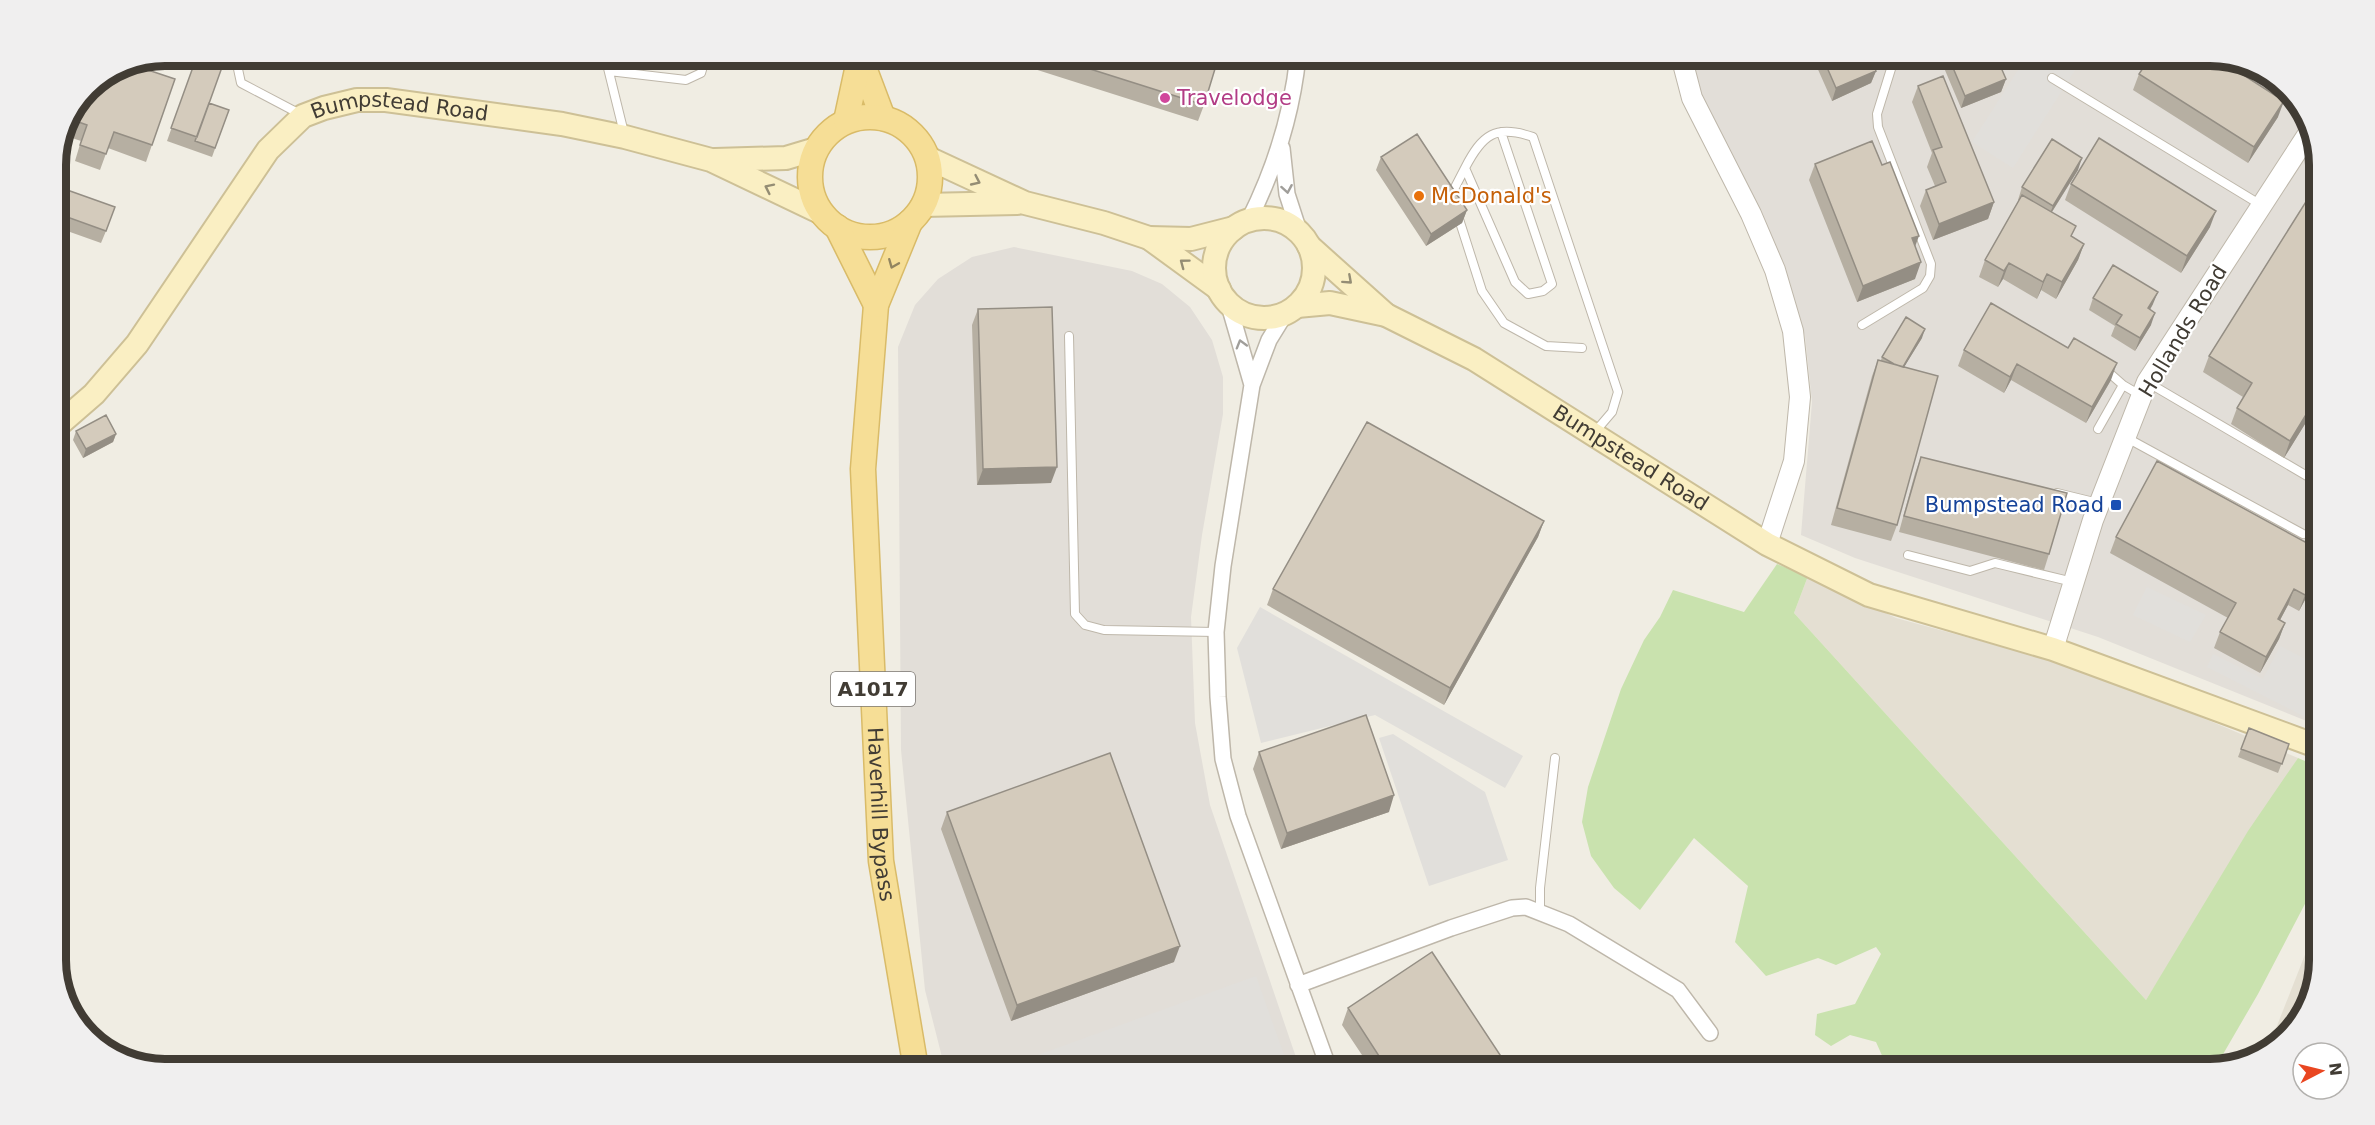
<svg xmlns="http://www.w3.org/2000/svg" width="2375" height="1125" font-family="'DejaVu Sans',sans-serif">
  <rect width="100%" height="100%" fill="#f0ede3"/>
  <path fill="#e4dfd2" d="M 1808,576 L 1896,618 L 2051,660 L 2153,697 L 2298,758 L 2146,1000 L 1794,613 Z
    M 2319,919 L 2319,960 L 2311,1002 L 2278,1042 L 2271,1041 Z"/>
  <path fill="#e2ded8" d="M 1681,56 L 2210,56 L 2252,64 L 2301,104 L 2319,158 L 2319,726 L 2098,637 L 1855,558 L 1801,535 L 1812,402 L 1805,336 L 1787,275 L 1751,214 Z
    M 1014,247 L 1132,271 L 1162,284 L 1190,307 L 1212,340 L 1223,377 L 1223,414 L 1202,535 L 1191,617 L 1195,723 L 1210,805 L 1300,1069 L 945,1069 L 925,990 L 901,750 L 898,347 L 915,305 L 938,279 L 972,257 Z"/>
  <path fill="#c9e2ae" d="M 1777,564 L 1808,576 L 1794,613 L 2146,1000 L 2248,831 L 2298,758 L 2319,767 L 2319,877 L 2258,994 L 2215,1068 L 1888,1069 L 1876,1042 L 1850,1035 L 1831,1046 L 1815,1035 L 1817,1014 L 1855,1004 L 1881,954 L 1876,947 L 1836,965 L 1818,958 L 1766,976 L 1735,942 L 1748,886 L 1694,838 L 1640,910 L 1614,888 L 1591,856 L 1582,822 L 1588,787 L 1621,689 L 1644,640 L 1660,617 L 1673,590 L 1744,612 Z"/>
  <path fill="#e1dfdb" d="M 2027,56 L 2084,56 L 2013,168 L 1972,142 Z
    M 2147,587 L 2206,615 L 2190,642 L 2133,615 Z
    M 1260,607 L 1523,756 L 1505,788 L 1375,715 L 1261,743 L 1237,648 Z
    M 2280,646 L 2319,666 L 2319,694 L 2307,718 L 2207,667 L 2213,654 L 2263,679 Z
    M 1393,734 L 1485,792 L 1508,860 L 1429,886 L 1379,738 Z
    M 1256,976 L 1289,1069 L 1024,1069 L 1021,1061 Z"/>
  <g fill="none" stroke-linecap="round" stroke-linejoin="round">
    <g stroke="#beb7aa" stroke-width="10">
      <path id="service" d="M 240,56 L 238,69 L 241,83 L 300,114
        M 605,56 L 624,133
        M 160,57 L 183,65 L 191,56
        M 609,71 L 686,80 L 701,73 L 706,56
        M 2052,78 L 2261,205
        M 1501,132 L 1552,284 L 1543,291 L 1528,294 L 1515,282 L 1465,168 C 1482,135 1495,124 1533,137 L 1618,392 L 1612,412 L 1594,433
        M 1452,199 L 1451,195 L 1465,168
        M 1458,216 L 1482,291 L 1504,323 L 1546,346 L 1582,348
        M 1862,325 L 1923,288 L 1930,276 L 1931,264 L 1878,127 L 1877,114 L 1895,56
        M 1069,336 L 1075,614 L 1085,625 L 1104,630 L 1216,632
        M 2106,370 L 2123,385
        M 2147,382 L 2319,483
        M 2098,429 L 2123,385 L 2140,395
        M 2127,438 L 2303,534
        M 2057,493 L 2098,503
        M 1908,555 L 1970,571 L 1995,563 L 2073,582
        M 1540,911 L 1540,888 L 1555,758"/>
    </g>
    <g stroke="#beb7aa" stroke-width="18">
      <path id="minor" d="M 1282,148 L 1287,194 L 1299,231
        M 1249,220 C 1275,168 1292,114 1298,56
        M 1228,302 L 1252,385
        M 1285,314 L 1269,340 L 1252,385 L 1223,566 L 1216,632 L 1218,697 L 1223,759 L 1238,816 L 1329,1069
        M 1298,985 L 1451,928 L 1512,908 L 1526,907 L 1569,924 L 1678,990 L 1710,1033"/>
    </g>
    <g stroke="#beb7aa" stroke-width="22">
      <path id="tertiary" d="M 1681,56 L 1692,98 L 1751,214 L 1775,270 L 1793,331 L 1800,397 L 1794,461 L 1767,544
        M 2053,649 L 2093,520 L 2147,382 L 2310,131"/>
    </g>
    <g stroke="#cdc096" stroke-width="26">
      <g id="secondary">
        <path d="M 928,158 L 1025,203 L 1104,223 L 1149,238 L 1219,289"/>
        <path d="M 715,160 L 786,158 L 816,149"/>
        <path d="M 923,205 L 1017,203"/>
        <circle cx="1264" cy="268" r="50"/>
        <path d="M 1149,238 L 1191,239 L 1234,228"/>
        <path d="M 1309,246 L 1386,315"/>
        <path id="s1" d="M 1297,306 L 1330,303 L 1386,315 L 1474,359 L 1767,544 L 1869,595 L 2053,649 L 2319,747"/>
        <path id="s2" d="M 56,427 L 94,394 L 137,344 L 268,150 L 303,116 L 324,108 L 357,100 L 386,100 L 562,124 L 625,137 L 711,160 L 822,213"/>
      </g>
    </g>
    <g stroke="#d9bb68" stroke-width="27">
      <g id="primary">
        <path d="M 860,57 L 883,118"/>
        <circle cx="870" cy="177" r="60"/>
        <path d="M 846,121 L 860,56"/>
        <path id="s3" d="M 910,222 L 876,305 L 863,469 L 881,861 L 916,1069"/>
        <path d="M 837,227 L 876,305"/>
      </g>
    </g>
    <use href="#service" stroke="#fff" stroke-width="8"/>
    <use href="#minor" stroke="#fff" stroke-width="15"/>
    <use href="#tertiary" stroke="#fff" stroke-width="20"/>
    <use href="#secondary" stroke="#faefc3" stroke-width="22"/>
    <use href="#primary" stroke="#f6de96" stroke-width="24"/>
  </g>
  <path fill="#b6afa2" d="M 197,56 L 209,103 L 229,110 L 212,157 L 167,141 Z
    M 663,56 L 694,56 L 691,67 L 663,67 Z
    M 1021,56 L 1209,56 L 1204,105 L 1198,121 L 1028,67 L 1029,61 L 1021,58 Z
    M 1812,56 L 1869,56 L 1876,71 L 1871,83 L 1832,101 Z
    M 1939,56 L 1996,56 L 2006,79 L 2001,92 L 1961,108 Z
    M 2132,56 L 2146,56 L 2142,62 Z
    M 2139,74 L 2278,117 L 2248,163 L 2133,90 Z
    M 175,79 L 146,162 L 108,148 L 100,170 L 75,161 L 81,141 L 66,136 L 88,87 Z
    M 1918,86 L 1994,202 L 1988,219 L 1933,240 L 1920,206 L 1926,190 L 1935,186 L 1927,167 L 1932,153 L 1912,102 Z
    M 1381,157 L 1467,210 L 1462,223 L 1426,246 L 1376,170 Z
    M 1815,164 L 1882,165 L 1915,246 L 1915,279 L 1857,302 L 1809,180 Z
    M 2078,170 L 2052,212 L 2072,237 L 2084,244 L 2078,260 L 2056,299 L 2041,290 L 2037,299 L 2003,279 L 1998,287 L 1979,277 L 1985,260 L 2019,200 L 2018,200 L 2022,187 Z
    M 2319,181 L 2319,434 L 2305,424 L 2284,458 L 2231,424 L 2237,408 L 2243,397 L 2203,372 L 2209,356 Z
    M 2071,184 L 2210,227 L 2181,273 L 2065,200 Z
    M 56,186 L 106,231 L 101,243 L 56,227 Z
    M 2093,298 L 2153,304 L 2150,310 L 2151,325 L 2135,351 L 2111,336 L 2115,326 L 2089,310 Z
    M 978,309 L 1051,483 L 977,485 L 972,325 Z
    M 1922,338 L 1904,367 L 1897,525 L 1891,541 L 1831,525 L 1872,376 L 1878,360 L 1881,360 L 1882,357 Z
    M 2068,348 L 2111,380 L 2086,423 L 2011,380 L 2004,393 L 1958,366 L 1964,350 Z
    M 76,431 L 116,434 L 113,442 L 83,458 L 73,440 Z
    M 1921,457 L 2049,554 L 2044,570 L 1899,532 L 1915,473 Z
    M 1544,521 L 1538,537 L 1444,705 L 1267,605 L 1273,589 Z
    M 2116,537 L 2319,574 L 2299,611 L 2288,605 L 2280,620 L 2285,623 L 2279,639 L 2260,673 L 2214,648 L 2220,632 L 2228,618 L 2110,553 Z
    M 2249,728 L 2289,744 L 2278,773 L 2238,757 Z
    M 1259,752 L 1389,812 L 1281,849 L 1253,769 Z
    M 947,812 L 1174,962 L 1011,1021 L 941,829 Z
    M 1348,1008 L 1510,1070 L 1372,1070 L 1342,1025 Z"/>
  <path fill="#948e84" d="M 666,58 L 694,59 L 691,67 L 663,67 Z
    M 1876,71 L 1871,83 L 1832,101 L 1836,88 Z
    M 2006,79 L 2001,92 L 1961,108 L 1965,96 Z
    M 2284,101 L 2278,117 L 2248,163 L 2254,147 Z
    M 2082,158 L 2078,170 L 2048,218 L 2053,206 Z
    M 1994,202 L 1988,219 L 1933,240 L 1939,224 Z
    M 1467,210 L 1462,223 L 1426,246 L 1431,234 Z
    M 2216,211 L 2210,227 L 2181,273 L 2187,256 Z
    M 1919,236 L 1913,252 L 1912,238 Z
    M 2084,244 L 2078,260 L 2056,299 L 2062,282 Z
    M 1921,262 L 1915,279 L 1857,302 L 1863,286 Z
    M 2009,263 L 2003,279 L 1998,287 L 2004,271 Z
    M 2047,274 L 2041,290 L 2037,299 L 2043,282 Z
    M 2158,292 L 2153,304 L 2143,321 L 2148,308 Z
    M 2155,313 L 2151,325 L 2135,351 L 2140,338 Z
    M 1925,329 L 1922,338 L 1898,377 L 1901,369 Z
    M 2117,363 L 2111,380 L 2086,423 L 2092,407 Z
    M 2017,364 L 2011,380 L 2004,393 L 2010,377 Z
    M 2310,408 L 2305,424 L 2284,458 L 2290,441 Z
    M 116,434 L 113,442 L 83,458 L 86,449 Z
    M 1057,467 L 1051,483 L 977,485 L 983,469 Z
    M 1544,521 L 1538,537 L 1444,705 L 1450,688 Z
    M 2319,568 L 2319,574 L 2299,611 L 2305,595 Z
    M 2294,589 L 2288,605 L 2272,635 L 2278,619 Z
    M 2285,623 L 2279,639 L 2260,673 L 2266,657 Z
    M 1394,795 L 1389,812 L 1281,849 L 1287,833 Z
    M 1180,946 L 1174,962 L 1011,1021 L 1017,1005 Z"/>
  <path fill="#d4cbbc" stroke="#948e84" stroke-width="1.5" d="M 197,56 L 226,56 L 197,137 L 171,128 Z
    M 666,56 L 694,56 L 694,59 L 666,58 Z
    M 1049,56 L 1209,56 L 1218,59 L 1204,105 Z
    M 1822,56 L 1869,56 L 1876,71 L 1836,88 Z
    M 1948,56 L 1996,56 L 2006,79 L 1965,96 Z
    M 2151,56 L 2214,56 L 2284,101 L 2254,147 L 2139,74 Z
    M 127,63 L 175,79 L 152,145 L 114,132 L 106,154 L 80,145 L 87,125 L 73,120 L 88,87 L 124,64 Z
    M 1943,76 L 1994,202 L 1939,224 L 1926,190 L 1946,182 L 1933,150 L 1942,147 L 1918,86 Z
    M 209,103 L 229,110 L 215,148 L 195,141 Z
    M 1417,134 L 1467,210 L 1431,234 L 1381,157 Z
    M 2099,138 L 2216,211 L 2187,256 L 2071,184 Z
    M 2052,139 L 2082,158 L 2053,206 L 2022,187 Z
    M 1872,141 L 1882,165 L 1890,162 L 1919,236 L 1912,238 L 1921,262 L 1863,286 L 1815,164 Z
    M 2319,181 L 2319,414 L 2310,408 L 2290,441 L 2237,408 L 2252,383 L 2209,356 Z
    M 56,186 L 115,207 L 106,231 L 56,213 Z
    M 2022,195 L 2076,226 L 2071,236 L 2084,244 L 2062,282 L 2047,274 L 2043,282 L 2009,263 L 2004,271 L 1985,260 Z
    M 2113,265 L 2158,292 L 2148,308 L 2155,313 L 2140,338 L 2116,324 L 2122,315 L 2093,298 Z
    M 1991,303 L 2068,348 L 2074,338 L 2117,363 L 2092,407 L 2017,364 L 2010,377 L 1964,350 Z
    M 1052,307 L 1057,467 L 983,469 L 978,309 Z
    M 1906,317 L 1925,329 L 1903,367 L 1894,364 L 1882,357 Z
    M 1878,360 L 1938,376 L 1897,525 L 1837,508 Z
    M 106,415 L 116,434 L 86,449 L 76,431 Z
    M 1367,422 L 1544,521 L 1450,688 L 1273,589 Z
    M 1921,457 L 2067,493 L 2049,554 L 1904,516 Z
    M 2157,461 L 2316,548 L 2319,541 L 2319,568 L 2305,595 L 2294,589 L 2278,619 L 2285,623 L 2266,657 L 2220,632 L 2236,603 L 2116,537 Z
    M 1366,715 L 1394,795 L 1287,833 L 1259,752 Z
    M 2249,728 L 2289,744 L 2282,764 L 2241,749 Z
    M 1110,753 L 1180,946 L 1017,1005 L 947,812 Z
    M 1432,952 L 1510,1070 L 1388,1070 L 1348,1008 Z"/>
  <defs><path id="oneway-chevron" d="M-2-3.5L2.5 0L-2 3.5" fill="none" stroke-width="1.6" stroke-linecap="round" stroke-linejoin="round" transform="scale(1.5)"/></defs>
  <g stroke="#948d74">
    <use href="#oneway-chevron" transform="translate(976 181) rotate(25)"/>
    <use href="#oneway-chevron" transform="translate(769 188) rotate(-154)"/>
    <use href="#oneway-chevron" transform="translate(1184 263) rotate(-143)"/>
    <use href="#oneway-chevron" transform="translate(1348 280) rotate(42)"/>
  </g>
  <g stroke="#a09e9a">
    <use href="#oneway-chevron" transform="translate(1287 189) rotate(80)"/>
    <use href="#oneway-chevron" transform="translate(1241 344) rotate(-106)"/>
  </g>
  <use stroke="#928560" href="#oneway-chevron" transform="translate(893 264) rotate(112)"/>
  <circle fill="#d1479c" stroke="#fff" stroke-width="2" cx="1165" cy="98" r="6"/>
  <circle fill="#e8710a" stroke="#fff" stroke-width="2" cx="1419" cy="196" r="6"/>
  <rect fill="#1a4fb4" stroke="#fff" stroke-width="2" x="2110" y="499" width="12" height="12" rx="3"/>
  <g text-anchor="middle" stroke-width="4.5" stroke-linejoin="round" paint-order="stroke">
    <rect fill="#fff" stroke="#7a7671" stroke-width="1.5" x="831" y="672" width="84" height="34" rx="4.5"/>
    <g font-size="20" font-weight="bold" fill="#413c34">
      <text x="873" y="696">A1017</text>
    </g>
    <g font-size="21" fill="#b23c85" stroke="#fff" text-anchor="start">
      <text x="1177" y="105">Travelodge</text>
    </g>
    <g font-size="21" fill="#413c34" stroke="#fff">
      <text dy="7" stroke="none"><textPath href="#s2" startOffset="498">Bumpstead Road</textPath></text>
      <text transform="translate(2183 331) rotate(-59)" y="7">Hollands Road</text>
      <text dy="7" stroke="none"><textPath href="#s1" startOffset="374">Bumpstead Road</textPath></text>
      <text dy="7" stroke="none"><textPath href="#s3" startOffset="600">Haverhill Bypass</textPath></text>
    </g>
    <g font-size="21" fill="#c56008" stroke="#fff" text-anchor="start">
      <text x="1431" y="203">McDonald's</text>
    </g>
    <g font-size="21" fill="#164399" stroke="#fff" text-anchor="end">
      <text x="2104" y="512">Bumpstead Road</text>
    </g>
  </g>
  <path d="M0 0H2375V1125H0ZM165 66H2210A99 99 0 0 1 2309 165V960A99 99 0 0 1 2210 1059H165A99 99 0 0 1 66 960V165A99 99 0 0 1 165 66Z" fill="#f0efef" fill-rule="evenodd"/>
  <path fill="none" stroke="#413c34" stroke-width="8" d="M165 66H2210A99 99 0 0 1 2309 165V960A99 99 0 0 1 2210 1059H165A99 99 0 0 1 66 960V165A99 99 0 0 1 165 66Z"/>
  <g transform="translate(2321 1071) rotate(83)"><circle r="28" fill="#ffffff" stroke="#b3b1ae" stroke-width="1.5"/>
  <path d="M0-4.5L10 22L0 15L-10 22Z" fill="#e94621"/>
  <text y="-9" font-size="16" font-weight="bold" text-anchor="middle" fill="#413c34">N</text>
  </g>
</svg>
